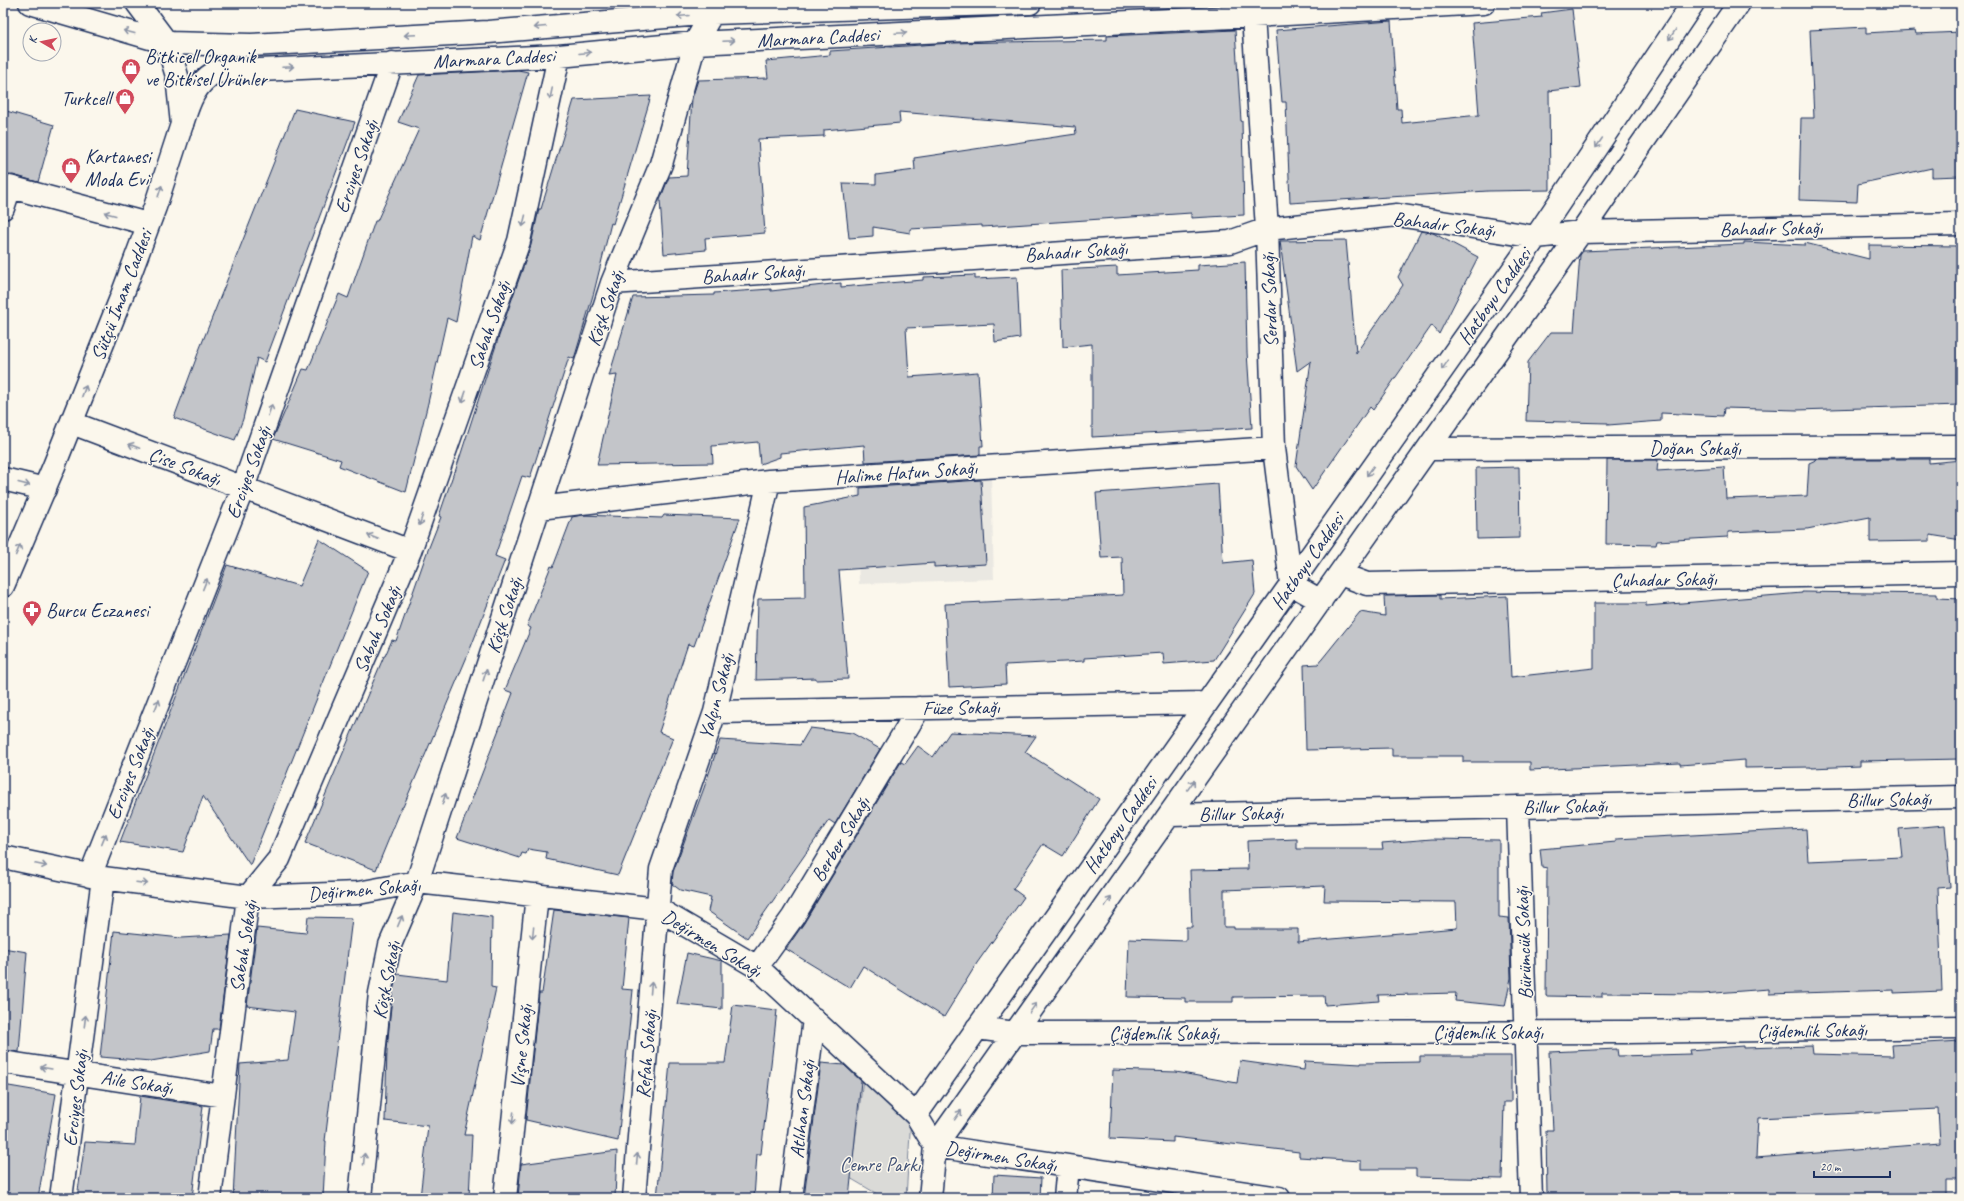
<svg xmlns="http://www.w3.org/2000/svg" width="1964" height="1201" font-family="Caveat,sans-serif">
  <rect width="100%" height="100%" fill="#fbf7ec"/>
  <filter id="ink" filterUnits="userSpaceOnUse"><feTurbulence type="fractalNoise" baseFrequency=".025" numOctaves="2"/><feDisplacementMap in="SourceGraphic" scale="8" xChannelSelector="R" yChannelSelector="G"/><feConvolveMatrix kernelMatrix="1 2 1 2 8 2 1 2 1" color-interpolation-filters="sRGB"/></filter>
  <g filter="url(#ink)">
    <path fill="#eae8e2" d="M 991,476 L 994,579 L 859,584 L 856,481 Z"/>
    <path fill="#dadad7" stroke="#7a849a" d="M 863,1080 L 911,1117 L 906,1198 L 884,1198 L 850,1178 Z"/>
    <path fill="#c3c5c9" stroke="#1b2f5e" fill-rule="evenodd" d="M 1572,9 L 1581,87 L 1549,91 L 1550,190 L 1488,191 L 1290,203 L 1286,102 L 1282,102 L 1276,30 L 1391,21 L 1397,109 L 1401,109 L 1402,123 L 1479,115 L 1472,23 L 1542,17 L 1541,13 Z
      M 1866,27 L 1866,33 L 1915,30 L 1916,34 L 1961,32 L 1961,176 L 1932,177 L 1932,168 L 1858,184 L 1857,202 L 1799,200 L 1801,118 L 1814,118 L 1810,30 Z
      M 1235,30 L 1241,121 L 1242,121 L 1244,215 L 1191,218 L 1191,213 L 982,227 L 982,225 L 910,229 L 910,233 L 873,227 L 873,236 L 849,238 L 843,183 L 876,184 L 876,175 L 915,170 L 914,158 L 1076,134 L 1075,127 L 899,112 L 900,123 L 824,130 L 824,136 L 758,139 L 765,233 L 705,238 L 706,250 L 664,254 L 660,200 L 669,177 L 687,176 L 692,98 L 698,80 L 768,78 L 766,61 L 830,55 L 830,51 L 952,43 L 1107,40 L 1107,36 Z
      M 518,70 L 528,72 L 480,240 L 472,236 L 456,322 L 447,318 L 428,403 L 406,492 L 339,466 L 341,460 L 273,439 L 303,369 L 308,370 L 339,294 L 348,298 L 375,221 L 377,221 L 419,129 L 398,122 L 419,75 Z
      M 651,96 L 613,224 L 611,223 L 594,292 L 574,359 L 569,357 L 530,478 L 522,476 L 495,556 L 505,560 L 469,652 L 403,807 L 402,807 L 376,870 L 305,843 L 384,656 L 385,656 L 392,640 L 396,641 L 426,555 L 441,517 L 439,516 L 454,472 L 455,472 L 499,336 L 531,245 L 539,209 L 541,209 L 574,100 Z
      M 295,109 L 355,122 L 265,362 L 257,358 L 243,419 L 235,440 L 174,418 L 200,348 Z
      M 3,110 L 54,125 L 38,182 L 13,175 L 3,177 Z
      M 1421,231 L 1433,233 L 1478,257 L 1439,334 L 1432,325 L 1373,410 L 1370,407 L 1312,490 L 1296,466 L 1311,361 L 1297,371 L 1280,241 L 1346,240 L 1356,353 L 1403,285 L 1398,277 Z
      M 1744,242 L 1805,245 L 1805,243 L 1869,259 L 1869,245 L 1961,246 L 1961,405 L 1797,410 L 1724,408 L 1723,416 L 1661,413 L 1661,421 L 1608,425 L 1608,423 L 1526,421 L 1528,362 L 1551,332 L 1574,332 L 1580,255 L 1583,251 L 1744,244 Z
      M 1245,262 L 1247,352 L 1252,428 L 1092,437 L 1092,344 L 1063,347 L 1061,270 L 1117,267 L 1117,275 L 1198,270 L 1198,265 Z
      M 975,275 L 975,279 L 1017,277 L 1020,338 L 995,342 L 994,324 L 906,328 L 909,377 L 978,372 L 983,446 L 980,446 L 980,455 L 865,462 L 864,445 L 780,453 L 780,457 L 760,464 L 758,442 L 712,446 L 713,463 L 597,465 L 617,375 L 609,376 L 633,297 L 714,295 L 714,293 L 771,289 L 771,291 L 841,283 L 841,287 L 923,280 L 923,277 Z
      M 1818,459 L 1929,459 L 1929,463 L 1961,460 L 1961,540 L 1930,535 L 1930,541 L 1870,542 L 1870,517 L 1807,529 L 1728,532 L 1728,537 L 1657,541 L 1656,545 L 1606,544 L 1607,460 L 1658,460 L 1657,471 L 1724,467 L 1726,499 L 1807,496 L 1809,463 Z
      M 1519,467 L 1520,538 L 1477,539 L 1476,468 Z
      M 981,480 L 986,564 L 934,567 L 934,563 L 839,570 L 848,679 L 816,680 L 816,678 L 756,680 L 758,599 L 805,598 L 804,507 L 860,496 L 860,488 Z
      M 1218,484 L 1223,563 L 1252,560 L 1255,594 L 1214,660 L 1164,664 L 1163,653 L 1084,658 L 1084,661 L 1005,665 L 1006,684 L 949,687 L 945,604 L 1123,595 L 1122,557 L 1101,558 L 1096,493 Z
      M 582,515 L 662,518 L 664,515 L 740,518 L 694,646 L 688,644 L 659,732 L 673,738 L 618,875 L 546,859 L 547,852 L 528,849 L 526,854 L 522,853 L 520,858 L 457,838 L 513,693 L 505,690 L 531,628 L 527,626 L 551,566 L 553,567 L 572,517 Z
      M 319,539 L 368,571 L 250,865 L 203,796 L 183,852 L 120,842 L 227,565 L 299,586 Z
      M 1802,592 L 1937,594 L 1937,598 L 1961,599 L 1961,759 L 1860,761 L 1860,766 L 1811,768 L 1811,767 L 1745,768 L 1745,760 L 1680,765 L 1680,763 L 1530,770 L 1530,762 L 1463,762 L 1463,756 L 1392,756 L 1392,748 L 1306,750 L 1304,665 L 1318,664 L 1360,612 L 1385,616 L 1384,596 L 1440,595 L 1440,599 L 1507,596 L 1511,677 L 1594,668 L 1594,603 L 1646,603 L 1646,606 L 1802,593 Z
      M 810,728 L 852,733 L 880,749 L 835,824 L 829,820 L 747,938 L 708,911 L 711,897 L 680,890 L 672,884 L 673,872 L 704,788 L 720,740 L 800,745 Z
      M 950,732 L 1036,736 L 1025,752 L 1099,799 L 1063,856 L 1043,844 L 1013,889 L 1024,897 L 977,963 L 944,1017 L 863,966 L 850,988 L 786,949 L 804,923 L 901,762 L 905,764 L 918,746 L 933,757 Z
      M 1945,825 L 1950,887 L 1938,888 L 1942,991 L 1894,993 L 1894,990 L 1769,994 L 1769,989 L 1702,994 L 1602,993 L 1602,997 L 1546,996 L 1547,868 L 1542,867 L 1540,849 L 1616,842 L 1616,839 L 1806,829 L 1808,861 L 1902,857 L 1899,829 Z
      M 1297,839 L 1297,849 L 1383,849 L 1382,843 L 1432,839 L 1499,840 L 1499,917 L 1509,918 L 1511,978 L 1505,1006 L 1455,1001 L 1456,993 L 1378,995 L 1379,1001 L 1325,1005 L 1324,996 L 1233,997 L 1233,1002 L 1185,1002 L 1185,998 L 1127,997 L 1129,939 L 1186,941 L 1186,927 L 1192,927 L 1190,870 L 1248,869 L 1247,841 ZM 1325,886 L 1324,901 L 1456,902 L 1457,928 L 1298,942 L 1298,929 L 1234,929 L 1234,927 L 1224,927 L 1224,890 Z
      M 554,910 L 629,918 L 622,989 L 633,990 L 618,1141 L 526,1120 L 539,993 L 542,993 Z
      M 453,912 L 492,917 L 491,987 L 496,988 L 464,1135 L 472,1135 L 469,1198 L 420,1198 L 428,1126 L 385,1121 L 387,1050 L 392,995 L 397,974 L 447,980 Z
      M 308,917 L 352,918 L 325,1141 L 326,1141 L 323,1198 L 233,1198 L 240,1064 L 288,1060 L 295,1012 L 247,1006 L 257,928 L 306,933 Z
      M 114,931 L 181,938 L 231,935 L 219,1029 L 213,1029 L 210,1051 L 151,1061 L 100,1057 Z
      M 3,948 L 27,952 L 19,1052 L 3,1050 Z
      M 687,953 L 722,961 L 722,1009 L 677,1004 Z
      M 733,1005 L 777,1010 L 761,1154 L 757,1154 L 754,1198 L 657,1198 L 670,1063 L 725,1063 Z
      M 1961,1041 L 1961,1179 L 1946,1179 L 1946,1198 L 1630,1198 L 1547,1195 L 1546,1130 L 1553,1130 L 1549,1052 L 1617,1049 L 1618,1056 L 1691,1054 L 1690,1050 L 1743,1046 L 1743,1048 L 1812,1046 L 1813,1054 L 1893,1056 L 1892,1045 ZM 1938,1109 L 1940,1143 L 1756,1158 L 1758,1118 Z
      M 1420,1056 L 1511,1056 L 1511,1102 L 1504,1102 L 1502,1179 L 1416,1177 L 1416,1169 L 1361,1169 L 1361,1161 L 1299,1157 L 1299,1152 L 1173,1137 L 1173,1142 L 1110,1139 L 1113,1070 L 1176,1072 L 1237,1083 L 1240,1061 L 1304,1070 L 1305,1061 L 1361,1064 L 1361,1063 L 1420,1062 Z
      M 821,1063 L 844,1065 L 861,1081 L 849,1198 L 804,1198 Z
      M 3,1085 L 56,1094 L 38,1198 L 3,1198 Z
      M 140,1096 L 203,1106 L 192,1198 L 77,1198 L 85,1142 L 135,1145 Z
      M 617,1151 L 615,1198 L 518,1198 L 521,1164 Z
      M 994,1175 L 1041,1178 L 1040,1198 L 993,1198 Z"/>
    <g fill="none" stroke-linecap="round" stroke-linejoin="round">
      <g stroke="#1b2f5e" stroke-width="25">
        <path id="minor" d="M 30,3 L 167,43 L 251,45 L 488,32 L 713,13 L 1030,3
          M 1261,4 L 1253,16 L 1267,229 L 1274,448 L 1291,584 L 1321,601
          M 182,124 C 189,102 194,85 215,72 L 559,56 L 695,43 L 1253,16 L 1484,3
          M 3,208 L 10,187 L 148,224
          M 612,283 L 1230,242 L 1267,229 L 1397,215 L 1536,237 L 1581,232 L 1961,224
          M 72,423 L 410,551
          M 1428,449 L 1961,446
          M 3,479 L 45,489
          M 539,508 L 769,481 L 1274,448
          M 1340,574 L 1367,584 L 1961,573
          M 715,712 L 1207,703
          M 1518,807 L 1531,1198
          M 1170,815 L 1961,797
          M 3,857 L 103,878 L 248,897 L 358,893 L 417,882 L 658,909 L 757,967 L 916,1115 L 935,1146
          M 90,876 L 243,488 L 392,63
          M 757,967 L 793,917 L 919,708
          M 977,1028 L 1015,1033 L 1629,1032 L 1961,1027
          M 3,1062 L 223,1096
          M 916,1115 L 1536,237 L 1693,3
          M 935,1146 L 1279,1198
          M 61,1198 L 103,878
          M 210,1198 L 248,897 L 279,859 L 410,551 L 519,241 L 559,56
          M 360,1198 L 380,993 L 390,945 L 417,882 L 612,283 L 661,164 L 695,43 L 718,3
          M 505,1198 L 537,895
          M 634,1198 L 661,869 L 715,712 L 769,481
          M 791,1198 L 814,1019
          M 930,1198 L 935,1146 L 1581,232 L 1739,3
          M 1065,1198 L 1068,1166"/>
      </g>
      <g stroke="#1b2f5e" stroke-width="25">
        <path id="major" d="M 3,586 L 54,466 L 121,298 L 155,207 L 182,124 L 177,76 L 167,43 L 137,3"/>
      </g>
      <use href="#minor" stroke="#fbf7ec" stroke-width="22"/>
      <use href="#major" stroke="#fbf7ec" stroke-width="22"/>
    </g>
    <defs><path id="oneway-shaft" d="M-6 0H5M1.5-3L5.5 0L1.5 3" fill="none" stroke-width="1.6" stroke-linecap="round" stroke-linejoin="round"/></defs>
    <g stroke="#8b93a5">
      <use href="#oneway-shaft" transform="translate(683 16) rotate(175)"/>
      <use href="#oneway-shaft" transform="translate(540 27) rotate(175)"/>
      <use href="#oneway-shaft" transform="translate(129 32) rotate(-165)"/>
      <use href="#oneway-shaft" transform="translate(901 33) rotate(-3)"/>
      <use href="#oneway-shaft" transform="translate(410 35) rotate(177)"/>
      <use href="#oneway-shaft" transform="translate(1672 35) rotate(124)"/>
      <use href="#oneway-shaft" transform="translate(729 41) rotate(-3)"/>
      <use href="#oneway-shaft" transform="translate(585 53) rotate(-5)"/>
      <use href="#oneway-shaft" transform="translate(288 67) rotate(-3)"/>
      <use href="#oneway-shaft" transform="translate(551 94) rotate(102)"/>
      <use href="#oneway-shaft" transform="translate(1599 143) rotate(124)"/>
      <use href="#oneway-shaft" transform="translate(160 191) rotate(-72)"/>
      <use href="#oneway-shaft" transform="translate(110 214) rotate(-165)"/>
      <use href="#oneway-shaft" transform="translate(524 221) rotate(104)"/>
      <use href="#oneway-shaft" transform="translate(1445 365) rotate(125)"/>
      <use href="#oneway-shaft" transform="translate(84 391) rotate(-69)"/>
      <use href="#oneway-shaft" transform="translate(464 397) rotate(109)"/>
      <use href="#oneway-shaft" transform="translate(270 410) rotate(-71)"/>
      <use href="#oneway-shaft" transform="translate(134 446) rotate(-159)"/>
      <use href="#oneway-shaft" transform="translate(1370 471) rotate(125)"/>
      <use href="#oneway-shaft" transform="translate(24 484) rotate(14)"/>
      <use href="#oneway-shaft" transform="translate(421 520) rotate(109)"/>
      <use href="#oneway-shaft" transform="translate(373 537) rotate(-159)"/>
      <use href="#oneway-shaft" transform="translate(18 550) rotate(-67)"/>
      <use href="#oneway-shaft" transform="translate(205 584) rotate(-68)"/>
      <use href="#oneway-shaft" transform="translate(485 675) rotate(-72)"/>
      <use href="#oneway-shaft" transform="translate(157 705) rotate(-68)"/>
      <use href="#oneway-shaft" transform="translate(1191 785) rotate(-55)"/>
      <use href="#oneway-shaft" transform="translate(444 799) rotate(-72)"/>
      <use href="#oneway-shaft" transform="translate(104 839) rotate(-68)"/>
      <use href="#oneway-shaft" transform="translate(41 865) rotate(12)"/>
      <use href="#oneway-shaft" transform="translate(142 883) rotate(7)"/>
      <use href="#oneway-shaft" transform="translate(1108 902) rotate(-55)"/>
      <use href="#oneway-shaft" transform="translate(400 921) rotate(-67)"/>
      <use href="#oneway-shaft" transform="translate(533 933) rotate(96)"/>
      <use href="#oneway-shaft" transform="translate(651 988) rotate(-85)"/>
      <use href="#oneway-shaft" transform="translate(1033 1008) rotate(-55)"/>
      <use href="#oneway-shaft" transform="translate(85 1021) rotate(-83)"/>
      <use href="#oneway-shaft" transform="translate(46 1068) rotate(-171)"/>
      <use href="#oneway-shaft" transform="translate(958 1115) rotate(-55)"/>
      <use href="#oneway-shaft" transform="translate(513 1118) rotate(96)"/>
      <use href="#oneway-shaft" transform="translate(364 1159) rotate(-85)"/>
      <use href="#oneway-shaft" transform="translate(637 1159) rotate(-85)"/>
    </g>
  </g>
  <defs>
    <g id="shop-pin" transform="scale(1)"><path d="M0 17L-7.5 6A9.5 9.5 0 1 1 7.5 6Z" fill="#d1495b" stroke="#fbf7ec"/><path d="M-5-2.5h2.3a2.7 3.5 0 0 1 5.4 0H5L5.5 6h-11ZM-1.5-2.5h3a1.5 2.3 0 0 0-3 0Z" fill="#fff"/></g>
    <g id="pharmacy-pin" transform="scale(1)"><path d="M0 17L-7.5 6A9.5 9.5 0 1 1 7.5 6Z" fill="#d1495b" stroke="#fbf7ec"/><path d="M-2-6h4v4h4v4h-4v4h-4v-4h-4v-4h4Z" fill="#fff"/></g>
  </defs>
  <g fill-rule="evenodd">
    <use href="#shop-pin" x="131" y="68"/>
    <use href="#shop-pin" x="125" y="98"/>
    <use href="#shop-pin" x="71" y="167"/>
    <use href="#pharmacy-pin" x="32" y="610"/>
  </g>
  <g text-anchor="middle" stroke-width="3" stroke-linejoin="round" paint-order="stroke">
    <g font-size="20" fill="#1b2f5e" stroke="#fbf7ec">
      <text transform="translate(818 37) rotate(-3)" y="7">Marmara Caddesi</text>
      <text transform="translate(494 58) rotate(-3)" y="7">Marmara Caddesi</text>
      <text transform="translate(356 166) rotate(-71)" y="7">Erciyes Sokağı</text>
      <text transform="translate(1444 224) rotate(7)" y="7">Bahadır Sokağı</text>
      <text transform="translate(1771 228) rotate(-1)" y="7">Bahadır Sokağı</text>
      <text transform="translate(1076 251) rotate(-4)" y="7">Bahadır Sokağı</text>
      <text transform="translate(753 273) rotate(-4)" y="7">Bahadır Sokağı</text>
      <text transform="translate(121 295) rotate(-69)" y="7">Sütçü İmam Caddesi</text>
      <text transform="translate(1494 296) rotate(-55)" y="7">Hatboyu Caddesi</text>
      <text transform="translate(1269 300) rotate(-92)" y="7">Serdar Sokağı</text>
      <text transform="translate(605 308) rotate(-71)" y="7">Köşk Sokağı</text>
      <text transform="translate(489 325) rotate(-71)" y="7">Sabah Sokağı</text>
      <text x="1695" y="455">Doğan Sokağı</text>
      <text transform="translate(185 466) rotate(21)" y="7">Çise Sokağı</text>
      <text transform="translate(248 472) rotate(-70)" y="7">Erciyes Sokağı</text>
      <text transform="translate(906 472) rotate(-4)" y="7">Halime Hatun Sokağı</text>
      <text transform="translate(1307 561) rotate(-55)" y="7">Hatboyu Caddesi</text>
      <text transform="translate(1664 579) rotate(-1)" y="7">Çuhadar Sokağı</text>
      <text transform="translate(504 615) rotate(-72)" y="7">Köşk Sokağı</text>
      <text transform="translate(377 629) rotate(-67)" y="7">Sabah Sokağı</text>
      <text transform="translate(716 696) rotate(-75)" y="7">Yalçın Sokağı</text>
      <text transform="translate(961 707) rotate(-1)" y="7">Füze Sokağı</text>
      <text transform="translate(130 773) rotate(-68)" y="7">Erciyes Sokağı</text>
      <text transform="translate(1889 799) rotate(-1)" y="7">Billur Sokağı</text>
      <text transform="translate(1565 806) rotate(-1)" y="7">Billur Sokağı</text>
      <text transform="translate(1241 813) rotate(-1)" y="7">Billur Sokağı</text>
      <text transform="translate(1120 825) rotate(-55)" y="7">Hatboyu Caddesi</text>
      <text transform="translate(840 839) rotate(-59)" y="7">Berber Sokağı</text>
      <text transform="translate(364 889) rotate(-5)" y="7">Değirmen Sokağı</text>
      <text transform="translate(712 943) rotate(31)" y="7">Değirmen Sokağı</text>
      <text transform="translate(1523 943) rotate(-92)" y="7">Bürümcük Sokağı</text>
      <text transform="translate(243 946) rotate(-81)" y="7">Sabah Sokağı</text>
      <text transform="translate(386 980) rotate(-79)" y="7">Köşk Sokağı</text>
      <text transform="translate(1812 1030) rotate(-1)" y="7">Çiğdemlik Sokağı</text>
      <text x="1488" y="1039">Çiğdemlik Sokağı</text>
      <text x="1164" y="1040">Çiğdemlik Sokağı</text>
      <text transform="translate(521 1046) rotate(-84)" y="7">Vişne Sokağı</text>
      <text transform="translate(646 1054) rotate(-85)" y="7">Refah Sokağı</text>
      <text transform="translate(137 1082) rotate(9)" y="7">Aile Sokağı</text>
      <text transform="translate(75 1098) rotate(-83)" y="7">Erciyes Sokağı</text>
      <text transform="translate(802 1109) rotate(-83)" y="7">Atlıhan Sokağı</text>
      <text transform="translate(1001 1156) rotate(9)" y="7">Değirmen Sokağı</text>
    </g>
    <g font-size="20" fill="#1b2f5e" stroke="#fbf7ec" text-anchor="start">
      <text x="145" y="63">Bitkicell Organik<tspan x="145" dy="23">ve Bitkisel Ürünler</tspan></text>
      <text x="111" y="105" text-anchor="end">Turkcell</text>
      <text x="85" y="163">Kartanesi<tspan x="85" dy="23">Moda Evi</tspan></text>
      <text x="46" y="617">Burcu Eczanesi</text>
    </g>
    <g font-size="20" fill="#415176" stroke="#fbf7ec">
      <text x="880" y="1171">Cemre Parkı</text>
    </g>
  </g>
  <rect width="1964" height="1201" fill="none" stroke="#fbf7ec" stroke-width="16"/>
  <rect x="8" y="8" width="1948" height="1185" fill="none" stroke="#1b2f5e" stroke-width="1.5" filter="url(#ink)"/>
  <g transform="translate(42 42) rotate(279)"><circle r="19" fill="#fbf7ec" stroke="#a1a7b3"/>
  <path d="M0-3L7 15L0 10L-7 15Z" fill="#d1495b"/>
  <text y="-6" font-size="11" font-weight="bold" text-anchor="middle" fill="#1b2f5e">K</text>
  </g>
  <path d="M1814 1171v6h76v-6" fill="none" stroke="#1b2f5e" stroke-width="2"/>
  <text x="1820" y="1171" font-size="12" fill="#1b2f5e" stroke="#fbf7ec" stroke-width="3" paint-order="stroke">20 m</text>
</svg>
